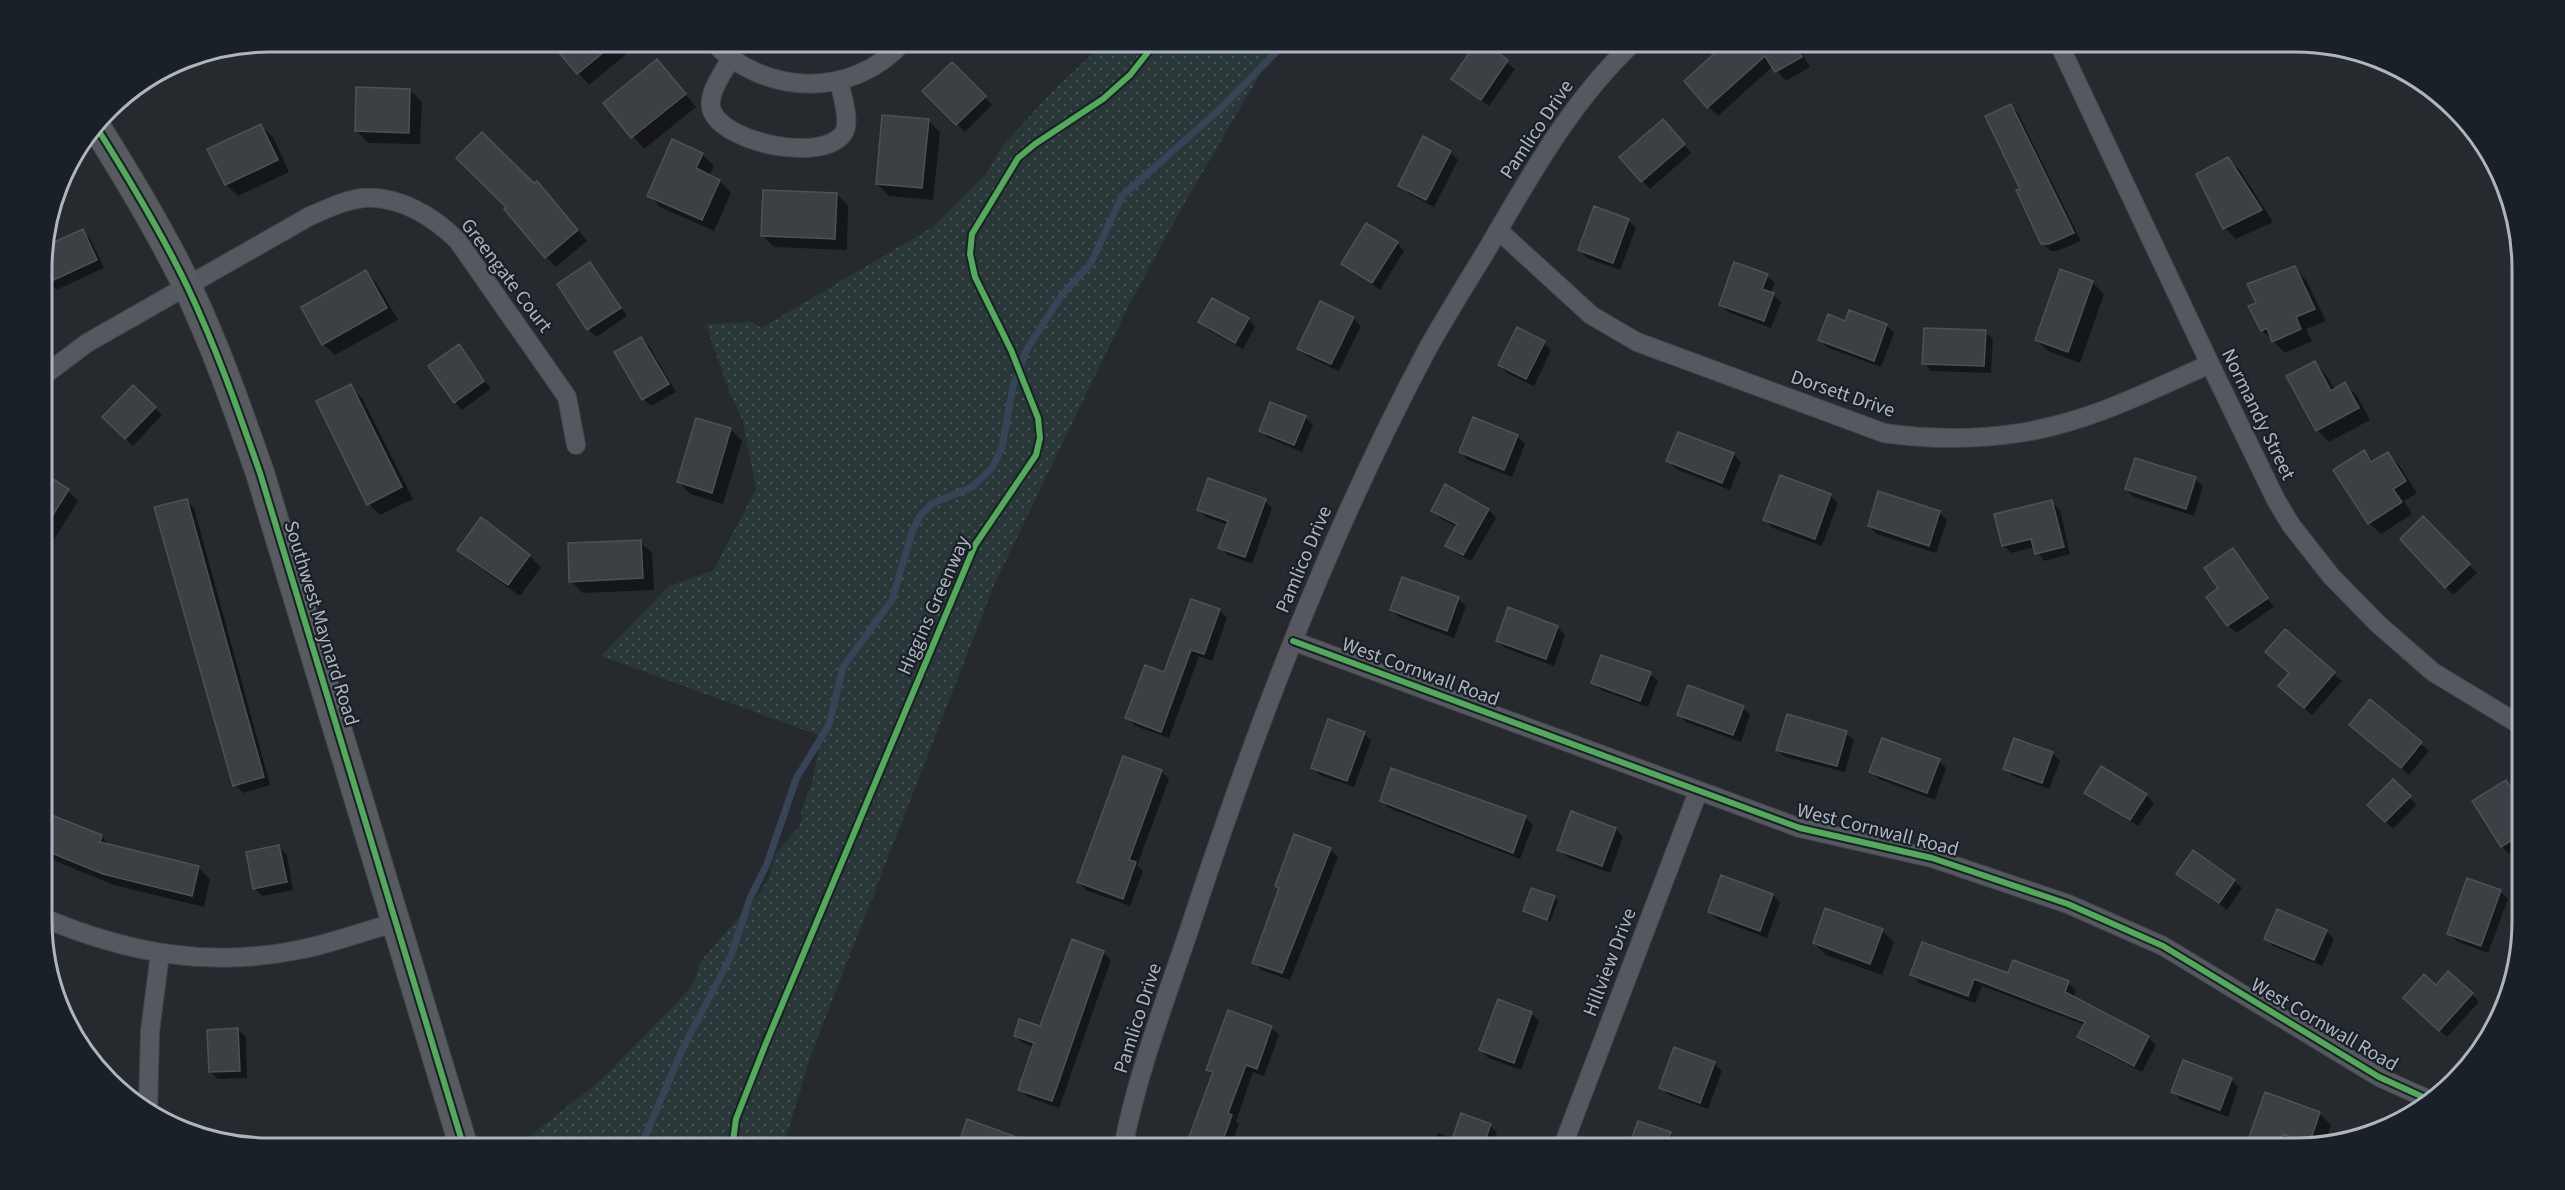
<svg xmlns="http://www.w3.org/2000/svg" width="2565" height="1190" font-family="'Source Sans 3',sans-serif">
  <defs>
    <pattern id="park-dots" width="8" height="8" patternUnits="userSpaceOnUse" patternTransform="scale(1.5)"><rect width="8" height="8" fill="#293738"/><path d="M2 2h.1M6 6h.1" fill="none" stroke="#465253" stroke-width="1.8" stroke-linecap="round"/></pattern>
  </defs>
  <rect width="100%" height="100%" fill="#262a2f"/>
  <path fill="url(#park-dots)" d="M 1105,42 L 1279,42 L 1184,204 L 1131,301 L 994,585 L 809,1060 L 783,1148 L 515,1148 L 601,1080 L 687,992 L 693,984 L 701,961 L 760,892 L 768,880 L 776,853 L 798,828 L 802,819 L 801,812 L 812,783 L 821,736 L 601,656 L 669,586 L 713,571 L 756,489 L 743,421 L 729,391 L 706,324 L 753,322 L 761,328 L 933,227 L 987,173 L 1001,148 L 1051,93 Z"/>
  <path fill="#0007" d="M 552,42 L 641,42 L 589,85 Z
    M 1037,42 L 1048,42 L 1043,47 Z
    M 1479,42 L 1515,69 L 1489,106 L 1453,79 Z
    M 1734,42 L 1823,42 L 1802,54 L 1810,67 L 1786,81 L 1773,66 L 1718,116 L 1709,107 Z
    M 952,64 L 992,105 L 965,132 L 924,91 Z
    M 668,73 L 696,107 L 644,149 L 605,103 Z
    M 410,90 L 422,102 L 420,144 L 368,143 L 357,131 Z
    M 2011,105 L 2018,113 L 2081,241 L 2057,251 L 2051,251 L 2043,244 L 2022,189 Z
    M 928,120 L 940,132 L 933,200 L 889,196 L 877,184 Z
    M 261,126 L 273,137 L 289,172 L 238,196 L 226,184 Z
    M 1671,129 L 1691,153 L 1650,189 L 1621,157 Z
    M 1450,152 L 1458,160 L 1434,207 L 1408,193 L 1400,185 Z
    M 702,154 L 714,166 L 709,176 L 720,181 L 731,193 L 714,231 L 660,207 L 649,195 Z
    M 2228,159 L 2240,170 L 2273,222 L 2236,239 L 2225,228 Z
    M 534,185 L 547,193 L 587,241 L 556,267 L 546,257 Z
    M 837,194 L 848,206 L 847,250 L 774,247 L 762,235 Z
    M 1628,220 L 1636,228 L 1620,270 L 1587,258 L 1580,250 Z
    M 82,231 L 90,238 L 104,268 L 56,290 L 43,270 L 44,248 Z
    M 1397,243 L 1404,251 L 1380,290 L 1343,264 Z
    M 590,264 L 627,316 L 596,337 L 588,329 Z
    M 2294,268 L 2306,280 L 2326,321 L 2306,329 L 2312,341 L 2285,353 L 2262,330 L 2258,304 Z
    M 366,272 L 377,284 L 398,320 L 335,355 L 323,344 Z
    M 1767,276 L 1775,283 L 1771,293 L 1781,302 L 1771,328 L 1728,312 L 1721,305 Z
    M 2092,282 L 2104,294 L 2080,363 L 2048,351 L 2036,340 Z
    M 1353,318 L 1361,326 L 1339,371 L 1307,356 L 1299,348 Z
    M 1248,319 L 1255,327 L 1243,349 L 1208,330 L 1200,322 Z
    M 1846,323 L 1886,325 L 1894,333 L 1881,367 L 1828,348 L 1820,340 Z
    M 1985,332 L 1993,339 L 1991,373 L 1931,371 L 1924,363 Z
    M 641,338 L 649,346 L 676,392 L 651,406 L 643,399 Z
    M 1544,343 L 1551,350 L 1534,386 L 1507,373 L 1500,365 Z
    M 459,346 L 491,389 L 462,410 L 455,402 Z
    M 2315,363 L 2326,375 L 2335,390 L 2345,384 L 2357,396 L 2370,420 L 2329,442 L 2317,430 Z
    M 350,386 L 362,398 L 413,499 L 380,515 L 369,504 Z
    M 133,387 L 162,415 L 133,446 L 104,417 Z
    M 1305,417 L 1313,425 L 1302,452 L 1268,438 L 1260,430 Z
    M 730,429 L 742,441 L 723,504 L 690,494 L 679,482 Z
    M 1517,436 L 1525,444 L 1512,477 L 1468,460 L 1460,452 Z
    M 2364,452 L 2374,462 L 2388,453 L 2399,465 L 2417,493 L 2404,501 L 2412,514 L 2381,534 L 2369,523 Z
    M 1733,454 L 1741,462 L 1730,490 L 1676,469 L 1668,461 Z
    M 43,475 L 68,491 L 78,501 L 43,557 Z
    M 2195,479 L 2203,486 L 2194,516 L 2134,497 L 2126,489 Z
    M 1445,486 L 1489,510 L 1496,518 L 1471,561 L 1455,553 L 1447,546 L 1457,527 L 1440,518 L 1433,511 Z
    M 1830,495 L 1838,503 L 1822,546 L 1773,528 L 1765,520 Z
    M 186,501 L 194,508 L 270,785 L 243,793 L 235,785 Z
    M 1265,501 L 1272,508 L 1252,564 L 1228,555 L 1220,547 L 1228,525 L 1206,517 L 1198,509 Z
    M 2052,502 L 2060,510 L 2070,554 L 2044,561 L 2035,547 L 2011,553 L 2003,545 Z
    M 1939,512 L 1947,520 L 1936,553 L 1877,534 L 1869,526 Z
    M 2423,519 L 2477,573 L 2453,595 L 2402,540 Z
    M 640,542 L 652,553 L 654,590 L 583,593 L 571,581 Z
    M 459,549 L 529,556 L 541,567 L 520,596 L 471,561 Z
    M 2233,550 L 2274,607 L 2236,633 L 2228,625 L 2220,589 Z
    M 1458,599 L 1466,606 L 1454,638 L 1399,617 L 1391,610 Z
    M 1192,601 L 1220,611 L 1227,618 L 1212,661 L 1199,656 L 1169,738 L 1135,726 L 1127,718 L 1165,674 Z
    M 1557,627 L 1565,635 L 1554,666 L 1505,648 L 1497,641 Z
    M 2285,631 L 2342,681 L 2312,715 L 2288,694 L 2291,674 Z
    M 2522,636 L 2522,659 L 2511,644 Z
    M 1650,674 L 1658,681 L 1648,707 L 1601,690 L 1593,682 Z
    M 2370,701 L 2429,751 L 2409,775 L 2351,725 Z
    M 1743,707 L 1750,715 L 1741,742 L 1686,722 L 1679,714 Z
    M 1364,733 L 1371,741 L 1354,787 L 1320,775 L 1312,767 Z
    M 1846,733 L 1854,740 L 1845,772 L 1785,757 L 1778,750 Z
    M 2052,753 L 2060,761 L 2049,789 L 2013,776 L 2005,768 Z
    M 1939,761 L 1946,768 L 1935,800 L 1879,779 L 1871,772 Z
    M 1161,771 L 1169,779 L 1137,866 L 1143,871 L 1130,906 L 1086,890 L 1078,882 Z
    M 2393,781 L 2417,805 L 2393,829 L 2369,805 Z
    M 2505,782 L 2523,805 L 2523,845 L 2509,854 L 2502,846 Z
    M 2086,793 L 2146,795 L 2154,803 L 2138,826 L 2094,800 Z
    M 1381,800 L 1525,817 L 1533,825 L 1520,859 L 1389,808 Z
    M 44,813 L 102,837 L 111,846 L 199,868 L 210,879 L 204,907 L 114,885 L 44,856 Z
    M 1572,813 L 1616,829 L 1623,837 L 1610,873 L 1567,857 L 1559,849 Z
    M 279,847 L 287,855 L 293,890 L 262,896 L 254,888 Z
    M 1330,849 L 1338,857 L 1290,980 L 1261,970 L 1254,962 Z
    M 2178,874 L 2234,881 L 2242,888 L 2227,910 Z
    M 2500,891 L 2508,899 L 2488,953 L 2456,941 L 2449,933 Z
    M 1773,895 L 1780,903 L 1767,938 L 1717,919 L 1709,912 Z
    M 1554,898 L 1558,901 L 1550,922 L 1525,910 Z
    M 1882,931 L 1894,942 L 1882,975 L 1826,955 L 1814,943 Z
    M 2326,931 L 2334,939 L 2322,966 L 2273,946 L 2266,938 Z
    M 1103,952 L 1111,960 L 1059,1108 L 1028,1097 L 1020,1090 L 1034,1047 L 1023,1043 L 1015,1036 L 1041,1028 Z
    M 1912,975 L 2009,975 L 2068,983 L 2076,990 L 2073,998 L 2148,1037 L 2156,1045 L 2142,1072 L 2087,1044 L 2079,1037 L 2085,1025 L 1982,986 L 1975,1003 L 1919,983 Z
    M 2436,987 L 2472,994 L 2479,1002 L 2447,1037 L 2413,1006 Z
    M 1531,1013 L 1539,1021 L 1521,1070 L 1488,1058 L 1481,1050 Z
    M 1271,1028 L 1279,1035 L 1264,1076 L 1253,1072 L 1236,1121 L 1239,1124 L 1230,1148 L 1187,1148 L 1213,1075 L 1208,1069 Z
    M 238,1030 L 246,1037 L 247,1078 L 218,1079 L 210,1072 Z
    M 1714,1063 L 1722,1071 L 1708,1109 L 1669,1095 L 1661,1087 Z
    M 2231,1079 L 2238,1087 L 2228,1117 L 2181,1100 L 2173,1092 Z
    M 2319,1113 L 2331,1125 L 2324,1145 L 2310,1148 L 2295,1145 L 2294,1148 L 2254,1148 L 2249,1142 Z
    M 1490,1125 L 1497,1133 L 1492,1148 L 1432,1148 L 1438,1133 L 1454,1139 Z
    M 1670,1134 L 1677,1141 L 1675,1148 L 1630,1148 Z"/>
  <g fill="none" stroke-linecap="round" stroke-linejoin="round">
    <path stroke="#374356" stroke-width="7" d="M 640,1148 L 682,1050 L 731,956 L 750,898 L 767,864 L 796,779 L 829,725 L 843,667 L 892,600 L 913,529 L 920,516 L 931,504 L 972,487 L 992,468 L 1002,447 L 1013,386 L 1027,349 L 1061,296 L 1091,263 L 1122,196 L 1218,111 L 1286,42"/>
  </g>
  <path fill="#3c3f44" stroke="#4d5157" stroke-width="1.5" d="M 550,42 L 616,42 L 577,74 Z
    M 1477,42 L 1484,42 L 1508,60 L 1481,100 L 1451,79 Z
    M 1727,42 L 1792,42 L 1802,57 L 1775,72 L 1765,56 L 1707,108 L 1684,81 Z
    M 657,59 L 686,94 L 631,138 L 603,103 Z
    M 952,62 L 986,96 L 956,125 L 922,91 Z
    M 356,87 L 410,89 L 409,133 L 355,131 Z
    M 2011,104 L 2074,233 L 2049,244 L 2041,244 L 2016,190 L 2020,189 L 1985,116 Z
    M 882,115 L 929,119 L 922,188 L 876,184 Z
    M 1663,119 L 1685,144 L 1641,182 L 1619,157 Z
    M 261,124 L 278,160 L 225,185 L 207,149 Z
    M 482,132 L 534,183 L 537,181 L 578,230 L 545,258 L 504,209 L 506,207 L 456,158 Z
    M 1423,136 L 1451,151 L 1426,200 L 1398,186 Z
    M 672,139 L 703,153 L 696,168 L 720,180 L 702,220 L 647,196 Z
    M 2228,157 L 2262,210 L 2223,229 L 2196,174 Z
    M 763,190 L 837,193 L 835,239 L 761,236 Z
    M 1594,206 L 1629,219 L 1613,263 L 1578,250 Z
    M 1366,223 L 1398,242 L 1372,283 L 1341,264 Z
    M 83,229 L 97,260 L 43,285 L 45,246 Z
    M 590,262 L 621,308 L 587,330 L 557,284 Z
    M 1734,262 L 1768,274 L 1762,289 L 1774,293 L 1764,321 L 1719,305 Z
    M 2295,266 L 2315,309 L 2296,317 L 2301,329 L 2272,342 L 2267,328 L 2261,331 L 2248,306 L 2256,303 L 2247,284 Z
    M 2060,269 L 2093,281 L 2068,352 L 2035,340 Z
    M 366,270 L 387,308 L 322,345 L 301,307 Z
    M 1212,298 L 1249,318 L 1235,343 L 1198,322 Z
    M 1320,301 L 1354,317 L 1331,364 L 1297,349 Z
    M 1849,310 L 1887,324 L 1874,361 L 1818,340 L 1828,314 L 1845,321 Z
    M 1517,327 L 1545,341 L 1526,379 L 1498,365 Z
    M 1924,328 L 1986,330 L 1984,366 L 1922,364 Z
    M 641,337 L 669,384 L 642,400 L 614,352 Z
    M 459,344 L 484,381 L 454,403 L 428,366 Z
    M 2315,361 L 2331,391 L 2345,382 L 2359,408 L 2316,431 L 2286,376 Z
    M 351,384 L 402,487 L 367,505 L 316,401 Z
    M 133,385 L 156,407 L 125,439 L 102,417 Z
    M 1270,402 L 1306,416 L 1294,445 L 1259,431 Z
    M 1473,417 L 1518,435 L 1504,470 L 1459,452 Z
    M 696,418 L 731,428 L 712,493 L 677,482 Z
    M 1678,432 L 1734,453 L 1722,483 L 1666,461 Z
    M 2364,450 L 2371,462 L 2388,452 L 2406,481 L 2393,489 L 2402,502 L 2368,524 L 2333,470 Z
    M 2135,458 L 2196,477 L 2186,509 L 2125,489 Z
    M 43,473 L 69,489 L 43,531 Z
    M 1780,475 L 1831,494 L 1815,539 L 1763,520 Z
    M 1208,478 L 1266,499 L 1245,557 L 1218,548 L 1228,521 L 1197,510 Z
    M 1445,484 L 1489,509 L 1463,555 L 1445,546 L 1457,524 L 1431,511 Z
    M 1878,491 L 1940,511 L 1929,546 L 1868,526 Z
    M 187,499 L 264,777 L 233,786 L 154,507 Z
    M 2052,500 L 2064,547 L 2035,554 L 2031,539 L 2002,546 L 1994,514 Z
    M 2423,516 L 2470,564 L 2445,588 L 2400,539 Z
    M 481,517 L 530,555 L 508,585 L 457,550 Z
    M 641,540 L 643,578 L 569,582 L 568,543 Z
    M 2233,548 L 2268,598 L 2227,626 L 2206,597 L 2218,588 L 2204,568 Z
    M 1402,577 L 1459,597 L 1447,631 L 1390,610 Z
    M 1191,599 L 1220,609 L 1204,654 L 1191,650 L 1161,732 L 1125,718 L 1145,665 L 1164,672 Z
    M 1508,607 L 1558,626 L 1546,659 L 1496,641 Z
    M 2285,629 L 2335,672 L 2304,708 L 2278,686 L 2289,673 L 2265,652 Z
    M 1601,655 L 1651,672 L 1640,701 L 1591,683 Z
    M 1688,685 L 1744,706 L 1733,735 L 1677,715 Z
    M 2370,699 L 2422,742 L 2401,768 L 2349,725 Z
    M 1787,714 L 1847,731 L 1837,766 L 1776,750 Z
    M 1328,719 L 1365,732 L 1347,781 L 1311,768 Z
    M 1882,738 L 1940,759 L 1927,793 L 1869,772 Z
    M 2014,738 L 2053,752 L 2042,783 L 2003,769 Z
    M 1123,756 L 1162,770 L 1129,860 L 1136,862 L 1123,899 L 1077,882 Z
    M 2101,766 L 2147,794 L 2130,820 L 2084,793 Z
    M 1391,768 L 1526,816 L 1513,853 L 1380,801 Z
    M 2393,779 L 2411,796 L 2385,822 L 2367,805 Z
    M 2506,780 L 2523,807 L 2523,833 L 2501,847 L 2472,801 Z
    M 1571,811 L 1616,828 L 1602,866 L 1557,850 Z
    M 44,812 L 102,835 L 100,842 L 199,866 L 192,896 L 103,874 L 44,850 Z
    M 1294,834 L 1331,848 L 1282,973 L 1252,963 L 1279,888 L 1275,886 Z
    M 279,845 L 287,882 L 253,889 L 246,852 Z
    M 2193,850 L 2235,880 L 2219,903 L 2176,874 Z
    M 1721,875 L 1773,894 L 1760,931 L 1708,912 Z
    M 2467,878 L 2501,890 L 2481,946 L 2447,934 Z
    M 1531,888 L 1555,896 L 1547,920 L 1523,911 Z
    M 1825,908 L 1883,929 L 1870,964 L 1813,943 Z
    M 2277,909 L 2327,930 L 2314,960 L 2264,939 Z
    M 1072,939 L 1104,951 L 1052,1101 L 1018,1090 L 1034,1043 L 1014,1036 L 1019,1019 L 1040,1026 Z
    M 1922,942 L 2008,973 L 2013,960 L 2069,981 L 2065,992 L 2149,1036 L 2134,1066 L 2077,1037 L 2085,1022 L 1974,979 L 1968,996 L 1910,975 Z
    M 2448,971 L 2473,993 L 2439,1031 L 2403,998 L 2424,974 L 2436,985 Z
    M 1498,999 L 1532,1012 L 1514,1063 L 1479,1050 Z
    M 1228,1010 L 1272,1026 L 1257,1069 L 1246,1065 L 1228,1113 L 1232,1115 L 1220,1148 L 1185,1148 L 1213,1072 L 1206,1070 Z
    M 238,1028 L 240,1071 L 209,1072 L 207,1030 Z
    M 1674,1047 L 1715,1062 L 1700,1103 L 1659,1088 Z
    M 2183,1060 L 2232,1078 L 2220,1110 L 2171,1092 Z
    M 2265,1092 L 2320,1112 L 2309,1144 L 2283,1134 L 2278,1148 L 2261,1148 L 2247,1143 Z
    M 1461,1113 L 1491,1124 L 1482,1148 L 1449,1148 Z
    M 967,1119 L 1041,1146 L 1041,1148 L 957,1148 Z
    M 1638,1121 L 1671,1132 L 1665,1148 L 1628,1148 Z"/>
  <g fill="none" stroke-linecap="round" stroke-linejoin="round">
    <g stroke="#43464a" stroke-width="20">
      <path id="street" d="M 713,42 C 764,96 853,99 903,42
        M 2058,42 L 2210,364 L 2276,500 L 2291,525 L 2331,576 L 2378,624 L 2433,672 L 2522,726
        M 730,60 C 723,73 706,95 712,111 C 725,143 821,163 843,134 C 852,122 841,94 839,80
        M 1498,230 L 1591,315 L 1637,342 L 1884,433 C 1939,441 2002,440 2057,425 C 2109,412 2160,386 2210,364
        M 43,376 L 87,343 L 310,216 C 327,209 344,200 363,198 C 399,195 434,217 458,241 L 567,397 L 576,445
        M 1293,641 L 1800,828 L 1932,858 L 2068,904 L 2163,946 L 2379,1077 L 2432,1101
        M 44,918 C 127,953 209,968 298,950 C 331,944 363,931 395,923
        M 148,1111 L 150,1031 L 160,954
        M 1123,1148 C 1138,1068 1170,989 1195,912 C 1259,718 1332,528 1428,348 C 1446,316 1466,284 1485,253 C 1529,178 1570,102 1634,42
        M 1562,1148 L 1698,792"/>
    </g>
    <g stroke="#43464c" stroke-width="30">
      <path id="primary" d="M 97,128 C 129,179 161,232 187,286 C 216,347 238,410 260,473 L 464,1148"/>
    </g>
    <use href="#street" stroke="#55585e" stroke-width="18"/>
    <use href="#primary" stroke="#575b60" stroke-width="28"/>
    <g stroke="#1a2028" stroke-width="10">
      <path id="cycleway" d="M 97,128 C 129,179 161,232 187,286 C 216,347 238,410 260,473 L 464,1148
        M 1293,641 L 1800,828 L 1932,858 L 2068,904 L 2163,946 L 2379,1077 L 2432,1101
        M 732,1148 L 736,1119 L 766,1043 L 975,545 L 1036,455 L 1040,438 L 1038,418 L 1011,350 L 975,277 L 970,254 L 972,234 L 1018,158 L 1035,144 L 1103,99 L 1130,75 L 1156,42"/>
    </g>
    <use href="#cycleway" stroke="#51ab58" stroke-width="6"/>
  </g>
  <g text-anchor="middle" stroke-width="4.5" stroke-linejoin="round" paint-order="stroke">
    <g font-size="20" fill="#afb5c0" stroke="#1a2028">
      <text transform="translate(1536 129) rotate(-56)" y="7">Pamlico Drive</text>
      <text transform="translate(507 275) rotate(53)" y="7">Greengate Court</text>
      <text transform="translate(1843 393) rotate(19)" y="7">Dorsett Drive</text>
      <text transform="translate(2259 414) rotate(64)" y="7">Normandy Street</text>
      <text transform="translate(1303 559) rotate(-67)" y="7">Pamlico Drive</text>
      <text transform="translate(933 605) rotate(-66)" y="7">Higgins Greenway</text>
      <text transform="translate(322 623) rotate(73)" y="7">Southwest Maynard Road</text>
      <text transform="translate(1421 671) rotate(20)" y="7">West Cornwall Road</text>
      <text transform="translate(1878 829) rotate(14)" y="7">West Cornwall Road</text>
      <text transform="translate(1609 962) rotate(-69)" y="7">Hillview Drive</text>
      <text transform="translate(1137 1018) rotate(-72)" y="7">Pamlico Drive</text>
      <text transform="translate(2325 1024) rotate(30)" y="7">West Cornwall Road</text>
    </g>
  </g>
  <path d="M0 0H2565V1190H0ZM269 52H2295A217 217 0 0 1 2512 269V921A217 217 0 0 1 2295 1138H269A217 217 0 0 1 52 921V269A217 217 0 0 1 269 52Z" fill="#1a2028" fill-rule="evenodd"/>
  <path fill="none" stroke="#afb5c0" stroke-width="3" d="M269 52H2295A217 217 0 0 1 2512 269V921A217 217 0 0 1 2295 1138H269A217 217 0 0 1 52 921V269A217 217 0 0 1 269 52Z"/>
</svg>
